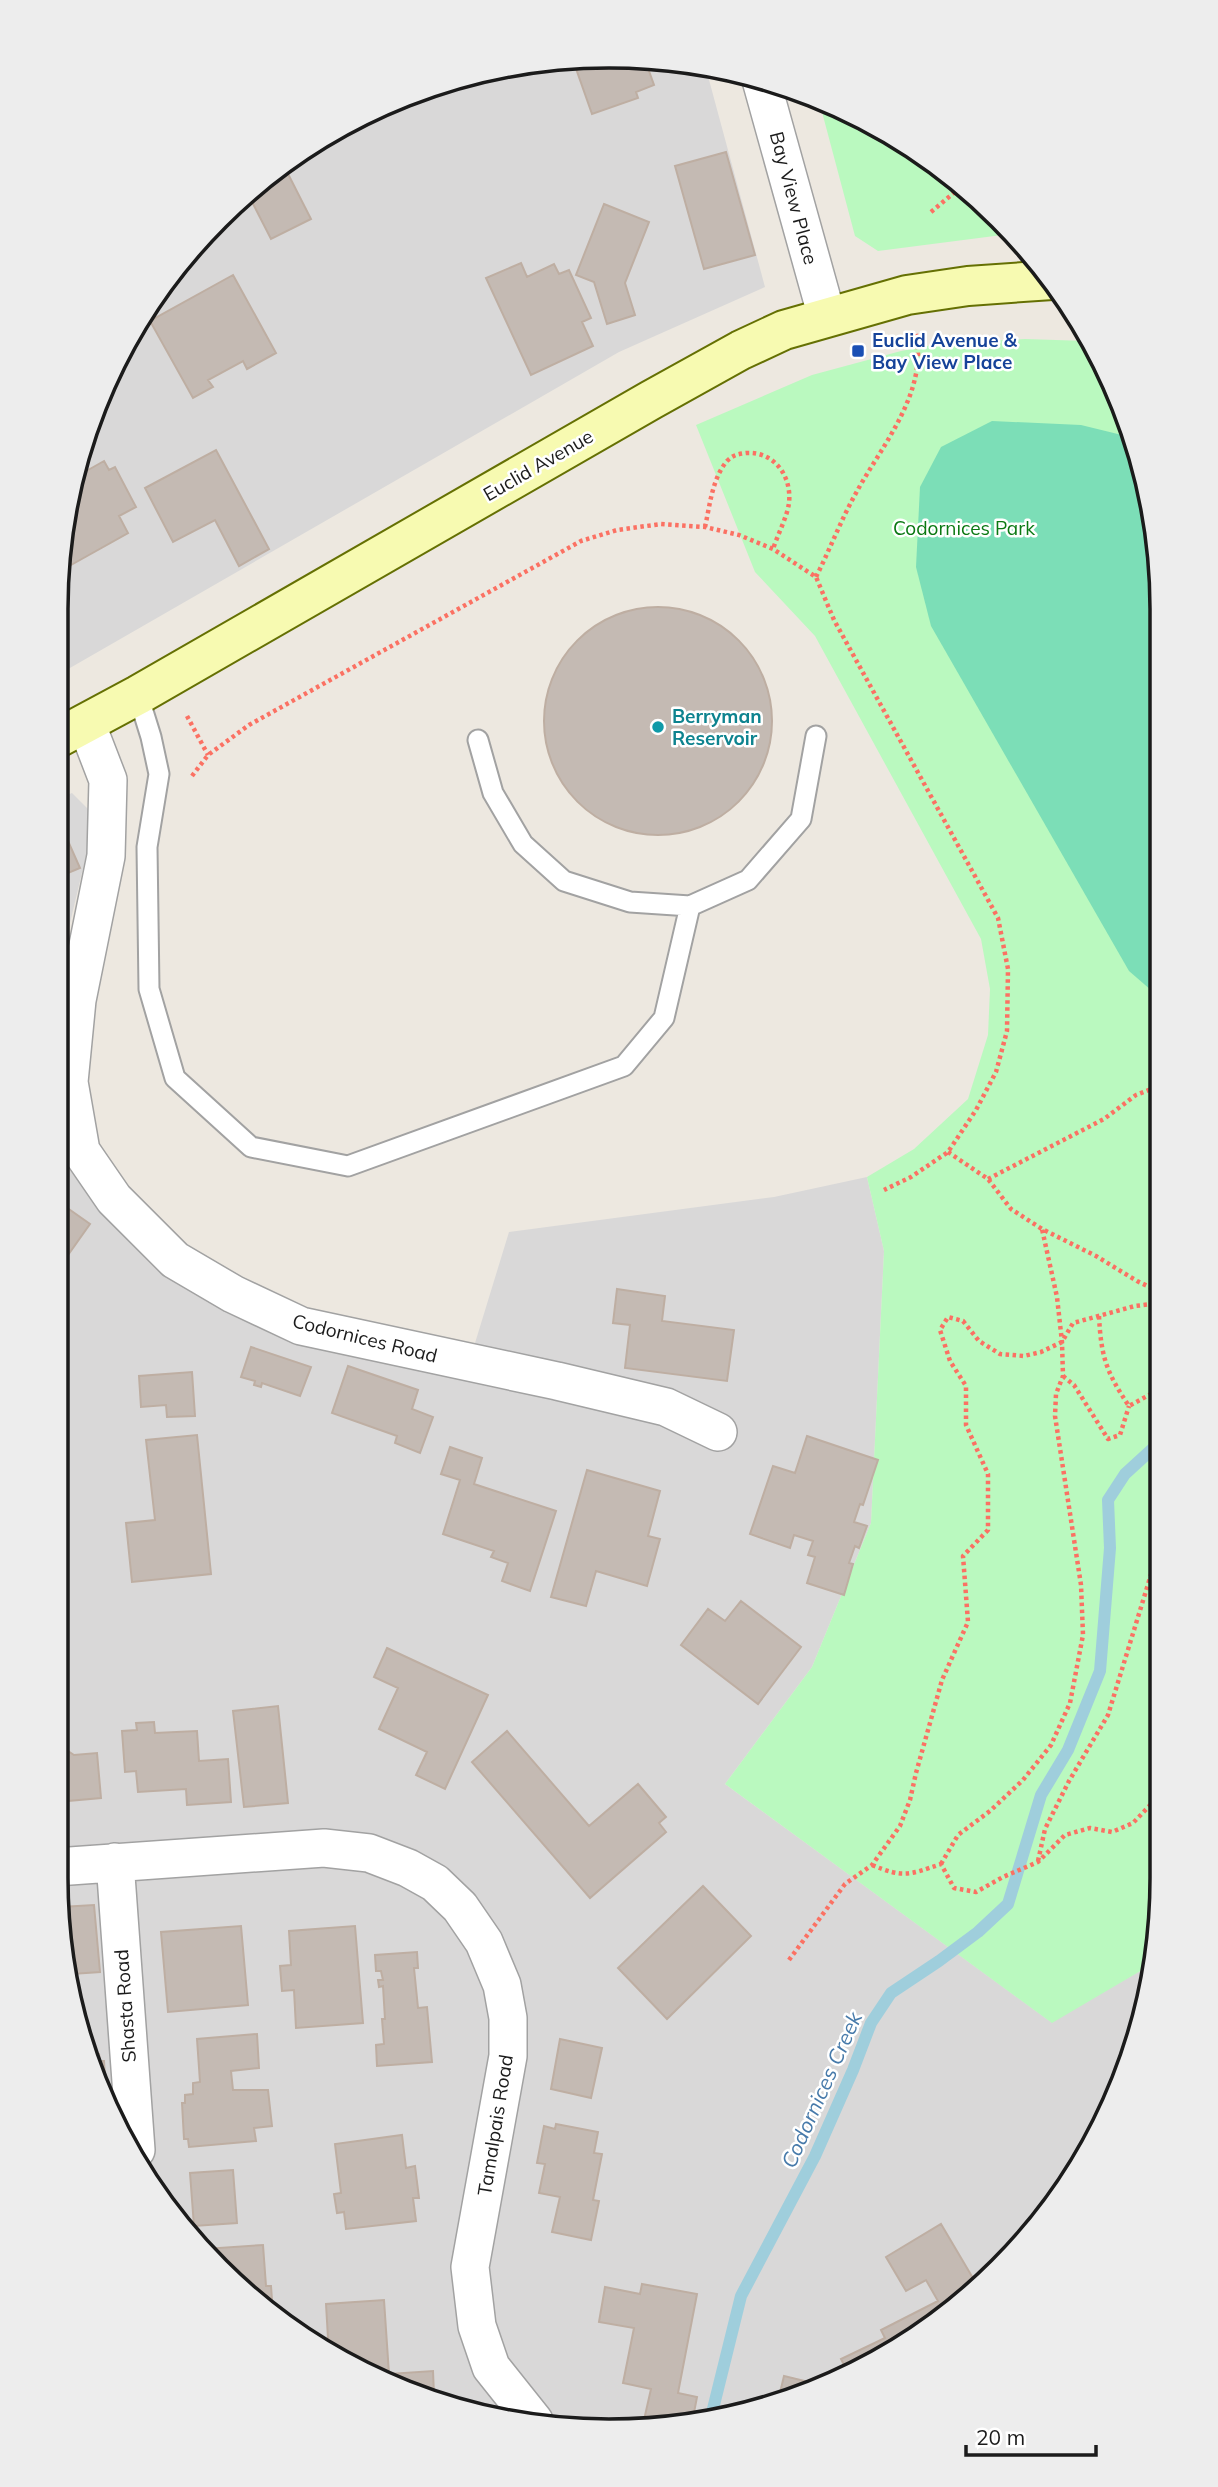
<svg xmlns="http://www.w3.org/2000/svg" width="1218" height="2487" font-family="Mulish,sans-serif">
  <rect width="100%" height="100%" fill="#ede8e0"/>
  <path fill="#d9d8d8" d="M 609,56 L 705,65 L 765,287 L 619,352 L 56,676 L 56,609 L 67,501 L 98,397 L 149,301 L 218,218 L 302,149 L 398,98 L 502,67 Z
    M 72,793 L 90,811 L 89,843 L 56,982 L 56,800 Z
    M 56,1154 L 102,1208 L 154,1258 L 258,1327 L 324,1351 L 464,1379 L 509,1232 L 774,1197 L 867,1177 L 884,1251 L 871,1523 L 812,1667 L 725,1784 L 1051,2022 L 1154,1963 L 1151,1986 L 1120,2090 L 1069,2186 L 1000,2269 L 854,2374 L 681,2426 L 501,2420 L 332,2357 L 244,2293 L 171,2215 L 85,2056 L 56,1878 Z"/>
  <path fill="#baf9bf" d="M 818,97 L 946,171 L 1010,234 L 878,251 L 855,236 Z
    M 1025,339 L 1087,341 L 1120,398 L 1157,536 L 1162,1878 L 1154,1963 L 1052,2023 L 725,1784 L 812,1667 L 871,1523 L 884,1251 L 867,1177 L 914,1149 L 968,1099 L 988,1035 L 990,989 L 981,939 L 815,636 L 755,572 L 696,425 L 812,375 L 901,351 L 943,343 Z"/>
  <path fill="#7cdeb7" d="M 992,421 L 1081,425 L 1130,437 L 1157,536 L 1159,997 L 1129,971 L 931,626 L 916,567 L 920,487 L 941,447 Z"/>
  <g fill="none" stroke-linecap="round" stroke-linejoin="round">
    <path stroke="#9fcedc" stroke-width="12" d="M 711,2417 L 741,2296 L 815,2156 L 853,2070 L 871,2023 L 891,1993 L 939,1961 L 978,1932 L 1008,1904 L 1041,1795 L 1068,1750 L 1100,1671 L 1110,1548 L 1108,1500 L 1125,1474 L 1160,1442"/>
  </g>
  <path fill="#c4bab3" stroke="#beaea2" stroke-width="2" d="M 609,56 L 645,60 L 654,85 L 636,92 L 638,98 L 592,114 L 573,60 Z
    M 726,152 L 755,255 L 704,269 L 675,166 Z
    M 283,164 L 311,219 L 271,239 L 248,194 Z
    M 604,204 L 649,222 L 625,283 L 635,315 L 607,324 L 594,282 L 576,275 Z
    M 521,263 L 527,277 L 554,264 L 559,274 L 569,270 L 591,318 L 582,322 L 593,346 L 531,375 L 486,278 Z
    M 233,275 L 276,353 L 247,369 L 243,361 L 208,380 L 213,387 L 193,398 L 150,321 Z
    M 216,450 L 269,549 L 239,566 L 215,520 L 173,542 L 145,488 Z
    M 104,461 L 109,470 L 115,467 L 136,507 L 119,516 L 128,533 L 71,565 L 64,553 L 61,554 L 67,501 L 71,486 L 77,483 L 74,478 Z
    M544 721a114 114 0 1 1 228 0a114 114 0 1 1-228 0Z
    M 56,814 L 80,868 L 56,878 Z
    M 56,1200 L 90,1224 L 63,1262 L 56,1257 Z
    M 617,1289 L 665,1296 L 662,1321 L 734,1330 L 727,1381 L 625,1368 L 630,1325 L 613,1323 Z
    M 251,1347 L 311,1367 L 300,1396 L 262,1383 L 261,1387 L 254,1385 L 255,1381 L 241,1377 Z
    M 348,1366 L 418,1390 L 412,1409 L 433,1417 L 420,1453 L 395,1443 L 397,1436 L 332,1413 Z
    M 192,1372 L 195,1416 L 167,1417 L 166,1405 L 141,1407 L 139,1376 Z
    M 197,1435 L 211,1574 L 132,1582 L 126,1523 L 155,1520 L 146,1440 Z
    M 807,1436 L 878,1460 L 863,1505 L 860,1504 L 854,1522 L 867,1526 L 859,1548 L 855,1546 L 849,1563 L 853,1564 L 844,1595 L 807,1583 L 815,1557 L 808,1555 L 813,1541 L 794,1535 L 790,1548 L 750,1534 L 773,1466 L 795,1473 Z
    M 450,1447 L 482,1458 L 474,1484 L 556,1511 L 530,1591 L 502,1581 L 508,1563 L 491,1557 L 494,1551 L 443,1534 L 460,1480 L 441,1474 Z
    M 587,1470 L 660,1491 L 648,1536 L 660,1539 L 647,1586 L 596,1571 L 586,1606 L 551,1597 Z
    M 741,1601 L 801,1647 L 758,1704 L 681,1645 L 708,1609 L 725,1621 Z
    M 56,1631 L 64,1631 L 67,1697 L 56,1698 Z
    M 387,1648 L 488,1695 L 445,1789 L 416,1775 L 427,1752 L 379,1729 L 398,1688 L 374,1677 Z
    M 278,1706 L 288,1803 L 244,1807 L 233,1711 Z
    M 56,1721 L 59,1721 L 59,1745 L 74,1755 L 97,1753 L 101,1798 L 68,1801 L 58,1813 L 56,1812 Z
    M 154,1722 L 155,1733 L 197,1731 L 199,1761 L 228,1759 L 231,1802 L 187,1805 L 186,1789 L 138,1792 L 136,1771 L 125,1772 L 122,1731 L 137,1730 L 136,1723 Z
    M 507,1731 L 589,1826 L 638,1784 L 666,1817 L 659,1823 L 666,1832 L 590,1898 L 472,1762 Z
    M 703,1886 L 751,1936 L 667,2019 L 618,1968 Z
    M 94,1905 L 100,1972 L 72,1974 L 61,1907 Z
    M 241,1926 L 248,2005 L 168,2012 L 161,1932 Z
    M 355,1926 L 363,2023 L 296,2028 L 294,1990 L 282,1991 L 280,1966 L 291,1965 L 289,1931 Z
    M 417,1952 L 418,1968 L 414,1968 L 418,2008 L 427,2007 L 432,2062 L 377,2066 L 376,2045 L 384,2044 L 382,2019 L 385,2019 L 383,1986 L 379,1987 L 378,1980 L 383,1980 L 381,1971 L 376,1971 L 375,1955 Z
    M 257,2034 L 259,2068 L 231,2071 L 233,2090 L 268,2090 L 272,2126 L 254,2128 L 256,2141 L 189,2147 L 188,2139 L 184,2139 L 182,2103 L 185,2103 L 185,2095 L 193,2094 L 193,2083 L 200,2082 L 197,2039 Z
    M 560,2039 L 602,2048 L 591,2098 L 551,2089 Z
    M 99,2054 L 100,2061 L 104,2061 L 106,2095 L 85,2055 Z
    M 556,2124 L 598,2132 L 594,2153 L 602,2154 L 593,2200 L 599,2201 L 591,2240 L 552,2232 L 560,2197 L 539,2193 L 545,2164 L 537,2163 L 544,2126 L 555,2129 Z
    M 402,2135 L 406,2168 L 415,2166 L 419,2198 L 413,2198 L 416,2221 L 346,2229 L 344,2212 L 337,2213 L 334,2194 L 341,2193 L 335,2144 Z
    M 233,2170 L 237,2223 L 194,2226 L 190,2173 Z
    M 941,2224 L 977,2285 L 849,2375 L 841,2359 L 885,2338 L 881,2330 L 938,2301 L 926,2280 L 906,2291 L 886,2257 Z
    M 263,2245 L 266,2286 L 271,2286 L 273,2314 L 244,2293 L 203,2249 Z
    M 642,2284 L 697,2294 L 678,2393 L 697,2397 L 692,2423 L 678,2426 L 644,2420 L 651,2389 L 623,2383 L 634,2328 L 599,2322 L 605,2287 L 640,2294 Z
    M 384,2300 L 389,2374 L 433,2371 L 434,2395 L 329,2355 L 326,2304 Z
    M 784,2376 L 817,2384 L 817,2385 L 779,2397 Z"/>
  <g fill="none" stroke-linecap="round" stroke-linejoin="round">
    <g stroke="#a2a2a2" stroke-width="23">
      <path id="lane" d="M 138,695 L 151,737 L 159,774 L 147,847 L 149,989 L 175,1078 L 251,1147 L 348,1166 L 624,1066 L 664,1018 L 690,906 L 748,880 L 801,819 L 816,736
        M 478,740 L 493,793 L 523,844 L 564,881 L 630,902 L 690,906"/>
    </g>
    <g stroke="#a2a2a2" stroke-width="40">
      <path id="street" d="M 761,80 L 827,317
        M 86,723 L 108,780 L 106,856 L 77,1000 L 69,1082 L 81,1151 L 114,1199 L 175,1260 L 233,1294 L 301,1326 L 557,1381 L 666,1407 L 718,1432
        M 115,1862 L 136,2150
        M 56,1867 L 324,1848 L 369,1853 L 408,1868 L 435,1883 L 460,1907 L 484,1942 L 502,1985 L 508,2018 L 508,2056 L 470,2267 L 477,2326 L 491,2367 L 534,2421"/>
    </g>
    <g stroke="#657003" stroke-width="42">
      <path id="secondary" d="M 56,739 L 138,695 L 651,400 L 741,350 L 784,330 L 907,295 L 968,286 L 1052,280"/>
    </g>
    <path stroke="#fb7163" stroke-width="4.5" stroke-dasharray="3.5 3.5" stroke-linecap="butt" d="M 931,212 L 962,186
      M 1099,365 L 1100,364
      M 705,527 C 710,505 712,479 727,461 C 733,455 738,454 746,453 C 774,451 792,476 789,503 C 787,517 778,534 773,549
      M 816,577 C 830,549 841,520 856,493 C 882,445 928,393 916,334
      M 187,716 L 208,755
      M 192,776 L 208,755 L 249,725 L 581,541 L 617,530 L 661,524 L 705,527 L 739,535 L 773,549 L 816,577 L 834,620 L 998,918 L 1008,969 L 1007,1031 L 996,1072 L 976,1110 L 948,1152 L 911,1177 L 884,1190
      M 948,1152 L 988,1179 L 1011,1209 L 1042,1229 L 1096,1256 L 1137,1281 L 1160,1292
      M 988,1179 L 1104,1119 L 1136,1095 L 1159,1086
      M 1099,1316 C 1101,1356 1106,1372 1129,1406 L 1160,1389
      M 1063,1376 L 1074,1385 L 1108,1439 L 1120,1435 L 1129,1406
      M 1038,1861 L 1045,1829 L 1069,1781 L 1108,1715 L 1153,1568 L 1161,1551
      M 941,1864 L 958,1835 L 990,1811 L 1023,1780 L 1051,1745 L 1070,1703 L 1083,1635 L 1081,1585 L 1055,1416 L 1056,1394 L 1063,1376 L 1062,1342 L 1057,1297 L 1042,1229
      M 872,1865 C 903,1878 909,1875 941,1864 L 954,1888 L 976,1892 L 1003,1877 L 1038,1862 L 1065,1835 L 1090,1828 L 1112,1832 L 1133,1823 L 1157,1798 L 1162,1789
      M 789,1960 L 845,1884 L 872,1865 L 900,1826 L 910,1800 L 916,1773 L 942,1680 L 968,1622 L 963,1556 L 988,1530 L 988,1474 L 966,1425 L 966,1386 L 950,1361 L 940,1330 L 948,1317 L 963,1321 L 979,1341 L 1000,1354 L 1024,1356 L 1041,1352 L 1062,1342 L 1073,1323 L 1135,1306 L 1160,1303"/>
    <use href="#lane" stroke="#fff" stroke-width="19"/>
    <use href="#street" stroke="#fff" stroke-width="37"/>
    <use href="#secondary" stroke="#f7fab1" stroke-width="38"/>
  </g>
  <rect fill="#1a4fb4" stroke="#fff" stroke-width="2.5" x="851" y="344" width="14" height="14" rx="3.5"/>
  <circle fill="#0f9aa8" stroke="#fff" stroke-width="2.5" cx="658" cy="727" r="7"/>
  <g text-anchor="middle" stroke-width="5" stroke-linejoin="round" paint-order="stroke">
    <g font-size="19" fill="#1b1b1b" stroke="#fff">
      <text transform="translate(794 198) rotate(75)" y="7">Bay View Place</text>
      <text transform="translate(538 465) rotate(-30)" y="7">Euclid Avenue</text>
      <text transform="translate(365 1338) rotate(14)" y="7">Codornices Road</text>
      <text transform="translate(125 2006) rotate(-94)" y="7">Shasta Road</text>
      <text transform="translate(495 2125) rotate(-81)" y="7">Tamalpais Road</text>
    </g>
    <g font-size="19" font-weight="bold" fill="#164399" stroke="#fff" text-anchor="start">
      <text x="872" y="347">Euclid Avenue &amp;<tspan x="872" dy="22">Bay View Place</tspan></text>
    </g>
    <g font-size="19" fill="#0a7812" stroke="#fff">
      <text x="964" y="535">Codornices Park</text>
    </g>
    <g font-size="19" font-weight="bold" fill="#0d838f" stroke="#fff" text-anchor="start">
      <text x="672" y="723">Berryman<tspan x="672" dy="22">Reservoir</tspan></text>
    </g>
    <g font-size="21" font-style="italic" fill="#477aaa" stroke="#fff">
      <text transform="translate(822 2090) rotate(-66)" y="7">Codornices Creek</text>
    </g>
  </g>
  <path d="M0 0H1218V2487H0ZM609 68H609A541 541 0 0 1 1150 609V1878A541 541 0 0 1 609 2419H609A541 541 0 0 1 68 1878V609A541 541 0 0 1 609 68Z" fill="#ededed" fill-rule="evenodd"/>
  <path fill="none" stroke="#1b1b1b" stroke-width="3.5" d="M609 68H609A541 541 0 0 1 1150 609V1878A541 541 0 0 1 609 2419H609A541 541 0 0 1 68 1878V609A541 541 0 0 1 609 68Z"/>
  <path d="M966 2445v10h130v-10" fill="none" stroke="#1b1b1b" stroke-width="3.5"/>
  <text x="976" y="2445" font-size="21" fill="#1b1b1b" stroke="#ffffff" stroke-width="5" paint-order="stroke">20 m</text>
</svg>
